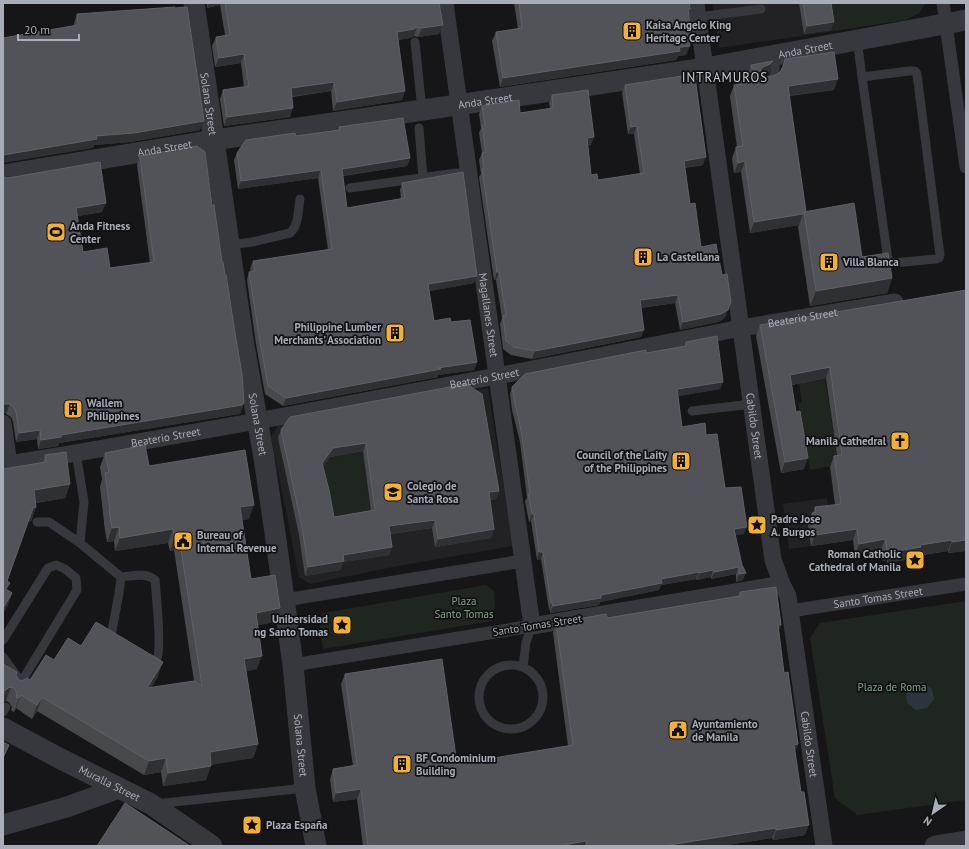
<svg xmlns="http://www.w3.org/2000/svg" width="969" height="849" font-family="'PT Sans',sans-serif">
  <rect width="100%" height="100%" fill="#161618"/>
  <path fill="#222225" d="M 712,3 L 829,3 L 834,31 L 719,48 Z
    M 488,388 L 513,546 L 398,566 L 310,584 L 299,577 L 271,437 L 279,424 Z
    M 827,498 L 833,543 L 789,549 L 783,504 Z"/>
  <path fill="#1e261f" d="M 829,3 L 926,3 L 919,13 L 906,20 L 834,31 Z
    M 825,377 L 838,465 L 810,470 L 798,403 L 802,402 L 799,384 L 802,383 L 802,381 Z
    M 361,454 L 370,515 L 332,520 L 323,460 Z
    M 486,585 L 494,591 L 495,604 L 492,621 L 323,649 L 319,619 L 323,613 Z
    M 966,601 L 966,800 L 857,815 L 835,798 L 810,638 L 820,623 Z"/>
  <path fill="#2c353c" d="M 923,682 L 932,689 L 934,699 L 927,708 L 916,710 L 907,703 L 906,693 L 912,683 Z"/>
  <g fill="none" stroke-linecap="round" stroke-linejoin="round">
    <path stroke="#37383d" stroke-width="9" d="M 698,17 L 761,9
      M 857,40 L 862,77
      M 415,42 L 421,100 L 423,110
      M 733,63 L 740,81 L 742,83 L 748,85
      M 909,71 L 915,71 L 917,74 L 940,255 L 939,258 L 936,259 L 893,263 L 888,260 L 862,77 Z
      M 765,82 C 778,79 775,67 775,55
      M 419,128 L 423,178
      M 350,188 L 456,173 L 469,173
      M 230,245 L 252,242 L 290,233 C 299,225 298,210 300,199
      M 692,411 L 752,404
      M 76,453 L 84,502 L 80,543
      M 37,522 L 49,522 L 80,543 L 121,577 C 133,576 145,572 155,580 C 156,592 162,650 157,658 C 155,662 151,662 147,660
      M 3,640 L 48,568 L 56,565 L 65,569 L 76,578 L 77,590 L 17,689
      M 115,641 L 111,636 L 119,593 L 121,577
      M 3,657 L 21,682
      M479 697a32 32 0 1 1 64 0a32 32 0 1 1-64 0Z
      M 523,667 L 526,642 L 532,626
      M 3,712 L 6,707
      M 155,804 L 305,788"/>
    <g stroke="#37383d" stroke-width="13">
      <path d="M 943,3 L 966,167"/>
      <path d="M 285,600 L 523,561"/>
      <path id="s1" d="M 790,611 L 966,584"/>
      <path d="M 293,665 L 532,626"/>
    </g>
    <g stroke="#37383d" stroke-width="17">
      <path id="s2" d="M 445,3 L 532,626 L 782,584"/>
      <path id="s3" d="M 696,3 L 773,560 L 782,584 L 788,596 L 824,846"/>
      <path d="M 3,423 L 9,464"/>
      <path id="s4" d="M 3,465 L 76,453 L 257,421 L 497,376 L 741,328 L 895,302"/>
    </g>
    <g stroke="#37383d" stroke-width="21">
      <path id="s5" d="M 194,3 L 244,346 L 264,458 L 275,533 L 293,665 L 305,788 L 316,846"/>
      <path id="s6" d="M 3,175 L 214,140 L 423,110 L 706,68 L 966,20"/>
      <path id="s7" d="M 3,728 L 59,758 L 151,804 L 212,846"/>
      <path d="M 3,825 L 67,807 L 119,788"/>
      <path d="M 935,846 L 966,841"/>
    </g>
  </g>
  <path fill="#47494d" fill-rule="evenodd" d="M 207,3 L 439,3 L 439,34 L 418,37 L 414,36 L 410,38 L 398,40 L 402,100 L 333,111 L 331,91 L 292,97 L 290,117 L 224,126 L 220,99 L 223,90 L 244,87 L 241,63 L 215,67 L 212,46 L 216,37 L 225,35 L 220,5 L 207,8 Z
    M 514,3 L 689,3 L 688,13 L 691,35 L 689,41 L 686,55 L 678,56 L 676,60 L 500,87 L 492,41 L 496,32 L 518,29 Z
    M 799,3 L 831,3 L 831,30 L 804,34 Z
    M 77,14 L 200,130 L 130,142 L 94,145 L 93,148 L 74,26 L 74,24 Z
    M 785,59 L 834,90 L 789,96 L 806,212 L 862,257 L 892,278 L 887,293 L 810,306 L 798,227 L 799,225 L 750,233 L 741,172 L 734,173 L 732,158 L 736,147 L 737,147 L 730,96 L 734,85 L 752,82 L 752,81 L 747,78 L 747,76 L 751,65 L 773,61 L 769,72 L 766,75 L 764,76 L 765,77 L 769,77 L 775,75 L 780,72 L 781,70 Z
    M 625,85 L 703,165 L 685,168 L 690,204 L 701,247 L 725,318 L 718,322 L 680,330 L 675,303 L 641,308 L 641,337 L 532,359 L 511,355 L 503,349 L 500,324 L 502,318 L 496,280 L 494,280 L 479,177 L 481,174 L 479,160 L 482,153 L 479,133 L 481,128 L 479,114 L 482,106 L 520,113 L 550,108 L 549,103 L 552,95 L 591,145 L 588,145 L 591,175 L 598,180 L 640,174 L 634,134 L 628,134 L 622,93 Z
    M 339,127 L 410,158 L 407,166 L 343,176 L 347,208 L 401,199 L 400,190 L 402,183 L 474,283 L 429,291 L 434,321 L 451,322 L 477,362 L 474,370 L 438,375 L 438,377 L 283,406 L 265,394 L 256,344 L 247,280 L 249,272 L 251,272 L 250,269 L 253,261 L 328,250 L 318,178 L 238,189 L 234,160 L 237,153 L 296,136 L 338,130 Z
    M 140,156 L 241,412 L 239,414 L 59,443 L 58,446 L 38,449 L 37,439 L 16,442 L 13,422 L 11,417 L 6,414 L 3,177 L 102,212 L 77,216 L 83,252 L 110,268 L 150,263 L 137,165 Z
    M 966,290 L 966,551 L 948,553 L 948,551 L 917,556 L 917,558 L 887,563 L 887,560 L 883,561 L 881,550 L 855,555 L 853,540 L 811,546 L 808,524 L 812,513 L 813,513 L 815,507 L 835,505 L 830,467 L 834,456 L 837,456 L 826,378 L 792,385 L 804,469 L 781,473 L 756,336 L 760,325 Z
    M 686,342 L 723,382 L 720,389 L 678,396 L 682,427 L 706,435 L 725,488 L 744,534 L 735,535 L 743,580 L 736,582 L 736,574 L 711,579 L 711,577 L 697,580 L 696,579 L 661,585 L 659,590 L 600,602 L 599,605 L 550,613 L 550,610 L 549,610 L 541,559 L 537,560 L 531,521 L 529,522 L 525,501 L 527,498 L 520,442 L 512,410 L 510,394 L 512,387 L 646,353 L 684,347 Z
    M 466,384 L 499,491 L 496,499 L 490,500 L 494,529 L 491,538 L 435,547 L 432,528 L 390,534 L 392,547 L 389,555 L 343,562 L 340,570 L 305,576 L 299,535 L 278,438 L 281,430 ZM 363,451 L 371,511 L 334,517 L 323,466 L 330,457 Z
    M 105,453 L 149,466 L 249,519 L 242,520 L 251,579 L 280,608 L 275,622 L 258,625 L 257,669 L 246,671 L 258,744 L 253,758 L 211,764 L 206,780 L 163,786 L 161,772 L 144,775 L 37,711 L 32,719 L 16,708 L 14,712 L 11,710 L 12,707 L 9,702 L 6,701 L 3,702 L 3,664 L 16,675 L 19,680 L 22,681 L 30,680 L 54,660 L 81,646 L 158,676 L 151,688 L 194,681 L 174,550 L 170,551 L 168,543 L 115,551 L 114,541 L 107,542 L 104,524 L 104,522 L 100,487 L 102,479 L 100,467 Z
    M 45,455 L 70,484 L 65,498 L 36,503 L 36,507 L 31,521 L 28,521 L 7,581 L 7,590 L 12,593 L 7,607 L 3,469 L 43,462 Z
    M 740,592 L 779,631 L 784,673 L 798,744 L 795,751 L 805,835 L 773,840 L 772,838 L 720,846 L 363,846 L 357,799 L 333,802 L 330,779 L 333,769 L 353,766 L 341,684 L 345,674 L 457,764 L 568,746 L 553,633 L 556,623 L 607,618 L 738,596 Z"/>
  <path fill="#2f3033" d="M 209,3 L 221,3 L 220,5 L 207,8 Z
    M 834,22 L 831,30 L 804,34 L 807,26 Z
    M 443,25 L 439,34 L 418,37 L 422,28 Z
    M 417,27 L 414,36 L 410,38 L 394,41 L 397,32 Z
    M 688,35 L 691,35 L 688,44 Z
    M 690,46 L 686,55 L 678,56 L 676,60 L 500,87 L 503,78 Z
    M 244,54 L 241,63 L 215,67 L 219,58 Z
    M 773,61 L 769,72 L 766,75 L 759,78 L 761,69 L 763,67 Z
    M 838,79 L 834,90 L 784,96 L 788,86 Z
    M 334,82 L 331,91 L 287,97 L 291,88 Z
    M 405,91 L 402,100 L 333,111 L 337,102 Z
    M 293,108 L 290,117 L 224,126 L 227,117 Z
    M 204,121 L 200,130 L 130,142 L 94,145 L 93,148 L 3,163 L 3,155 L 4,154 L 96,136 Z
    M 637,126 L 634,134 L 628,134 L 631,127 Z
    M 594,137 L 591,145 L 584,146 L 587,138 Z
    M 706,157 L 703,165 L 681,168 L 684,161 Z
    M 410,158 L 407,166 L 339,176 L 342,169 Z
    M 745,161 L 741,172 L 734,173 L 738,163 Z
    M 321,170 L 318,178 L 238,189 L 241,181 Z
    M 106,203 L 102,212 L 72,217 L 76,208 Z
    M 803,214 L 799,225 L 750,233 L 754,222 Z
    M 497,272 L 499,272 L 496,280 L 494,280 Z
    M 477,276 L 474,283 L 425,292 L 428,284 Z
    M 892,278 L 887,293 L 810,306 L 816,291 Z
    M 678,295 L 675,303 L 637,308 L 640,300 Z
    M 731,302 L 725,318 L 718,322 L 680,330 L 683,322 Z
    M 644,330 L 641,337 L 532,359 L 535,351 Z
    M 477,362 L 474,370 L 438,375 L 438,377 L 283,406 L 286,398 L 438,368 Z
    M 830,367 L 826,378 L 786,386 L 790,375 Z
    M 723,382 L 720,389 L 674,397 L 677,389 Z
    M 244,403 L 241,412 L 239,414 L 59,443 L 58,446 L 38,449 L 41,440 L 61,435 Z
    M 4,404 L 10,404 L 6,414 L 3,413 L 3,405 Z
    M 40,430 L 37,439 L 16,442 L 19,433 Z
    M 366,443 L 363,451 L 330,457 L 319,471 L 322,463 L 333,448 Z
    M 808,458 L 804,469 L 781,473 L 785,462 Z
    M 70,484 L 65,498 L 28,504 L 34,490 Z
    M 499,491 L 496,499 L 486,501 L 489,492 Z
    M 254,505 L 249,519 L 235,521 L 240,507 Z
    M 36,507 L 31,521 L 28,522 L 33,508 Z
    M 532,514 L 534,514 L 531,521 L 529,522 Z
    M 435,520 L 432,528 L 386,534 L 389,526 Z
    M 119,527 L 114,541 L 107,542 L 112,528 Z
    M 747,527 L 744,534 L 732,536 L 734,529 Z
    M 173,529 L 168,543 L 115,551 L 120,538 Z
    M 494,529 L 491,538 L 435,547 L 438,539 Z
    M 857,529 L 853,540 L 811,546 L 815,535 Z
    M 179,536 L 174,550 L 170,551 L 175,537 Z
    M 885,539 L 881,550 L 855,555 L 859,544 Z
    M 952,540 L 948,551 L 917,556 L 917,558 L 887,563 L 891,552 L 920,545 Z
    M 966,540 L 966,551 L 948,553 L 952,542 Z
    M 392,547 L 389,555 L 343,562 L 340,570 L 305,576 L 308,567 L 343,555 Z
    M 891,549 L 887,560 L 883,561 L 887,550 Z
    M 539,552 L 543,552 L 541,559 L 537,560 Z
    M 739,567 L 736,574 L 711,579 L 714,572 Z
    M 713,570 L 711,577 L 697,580 L 699,573 Z
    M 699,572 L 696,579 L 661,585 L 659,590 L 600,602 L 599,605 L 550,613 L 553,606 L 601,595 L 661,579 Z
    M 746,573 L 743,580 L 736,582 L 739,574 Z
    M 12,593 L 7,607 L 3,614 L 3,608 Z
    M 551,603 L 552,603 L 550,610 L 549,610 Z
    M 280,608 L 275,622 L 251,627 L 256,613 Z
    M 778,625 L 781,625 L 777,635 Z
    M 262,656 L 257,669 L 239,673 L 244,659 Z
    M 163,662 L 158,676 L 142,702 L 147,688 Z
    M 11,687 L 6,701 L 3,702 L 3,698 L 6,690 L 8,688 Z
    M 21,695 L 16,708 L 14,712 L 19,698 Z
    M 42,697 L 37,711 L 32,719 L 37,705 Z
    M 258,744 L 253,758 L 205,766 L 210,752 Z
    M 798,744 L 794,754 L 794,745 Z
    M 166,758 L 161,772 L 144,775 L 149,761 Z
    M 211,766 L 206,780 L 163,786 L 168,773 Z
    M 361,789 L 357,799 L 333,802 L 336,793 Z
    M 809,825 L 805,835 L 773,840 L 776,830 Z
    M 776,828 L 772,838 L 720,846 L 663,846 Z
    M 586,841 L 585,846 L 558,846 Z"/>
  <path fill="#525359" stroke="#5f6168" fill-rule="evenodd" d="M 225,3 L 439,3 L 443,25 L 422,28 L 417,27 L 414,29 L 397,32 L 405,91 L 337,102 L 334,82 L 291,88 L 293,108 L 227,117 L 223,90 L 249,86 L 244,54 L 219,58 L 216,37 L 230,35 Z
    M 519,3 L 689,3 L 690,9 L 688,9 L 691,35 L 688,35 L 690,46 L 679,47 L 680,51 L 503,78 L 496,32 L 522,28 Z
    M 803,3 L 831,3 L 834,22 L 807,26 Z
    M 175,7 L 175,8 L 187,7 L 204,121 L 134,133 L 96,136 L 97,139 L 3,155 L 3,38 L 78,25 L 77,14 Z
    M 834,52 L 838,79 L 788,86 L 806,212 L 804,212 L 803,214 L 754,222 L 745,161 L 738,163 L 736,147 L 743,146 L 734,85 L 753,82 L 753,80 L 756,78 L 758,76 L 758,73 L 756,70 L 751,68 L 751,65 L 773,61 L 770,64 L 763,67 L 761,69 L 761,72 L 763,75 L 765,77 L 769,77 L 775,75 L 780,72 L 783,67 L 785,59 Z
    M 682,76 L 682,79 L 695,77 L 706,157 L 684,161 L 690,204 L 695,203 L 701,247 L 716,244 L 722,275 L 727,274 L 731,302 L 728,310 L 721,314 L 683,322 L 678,295 L 640,300 L 644,330 L 535,351 L 514,347 L 506,341 L 503,316 L 506,315 L 499,272 L 497,272 L 482,169 L 484,169 L 482,153 L 486,152 L 482,125 L 485,125 L 482,106 L 519,100 L 520,113 L 553,108 L 552,95 L 588,90 L 594,137 L 587,138 L 591,175 L 597,174 L 598,180 L 644,173 L 637,126 L 631,127 L 625,85 Z
    M 403,118 L 410,158 L 342,169 L 347,208 L 405,198 L 402,183 L 463,172 L 477,276 L 428,284 L 434,321 L 450,318 L 451,322 L 470,320 L 477,362 L 438,368 L 441,369 L 286,398 L 268,386 L 259,336 L 249,272 L 255,271 L 253,261 L 332,249 L 321,170 L 241,181 L 237,153 L 246,140 L 295,133 L 296,136 L 340,130 L 339,127 Z
    M 197,146 L 205,152 L 212,205 L 214,205 L 222,262 L 223,262 L 225,275 L 226,275 L 236,339 L 242,374 L 244,403 L 242,405 L 61,435 L 61,437 L 41,440 L 40,430 L 19,433 L 16,412 L 14,408 L 10,404 L 4,404 L 3,405 L 3,177 L 8,178 L 100,162 L 106,203 L 76,208 L 83,252 L 107,248 L 110,268 L 154,262 L 140,156 Z
    M 854,203 L 862,257 L 888,253 L 892,278 L 816,291 L 804,212 Z
    M 966,290 L 966,540 L 952,542 L 952,540 L 920,545 L 921,547 L 891,552 L 891,549 L 887,550 L 885,539 L 859,544 L 857,529 L 815,535 L 812,513 L 816,512 L 815,507 L 841,504 L 834,456 L 842,455 L 830,367 L 790,375 L 796,412 L 800,411 L 808,458 L 785,462 L 760,325 Z
    M 717,336 L 723,382 L 677,389 L 682,427 L 705,423 L 706,435 L 717,434 L 725,488 L 741,487 L 747,527 L 734,529 L 742,565 L 746,573 L 739,574 L 739,567 L 714,572 L 713,570 L 699,573 L 699,572 L 661,579 L 662,583 L 601,595 L 601,598 L 553,606 L 552,603 L 551,603 L 543,552 L 539,552 L 534,514 L 532,514 L 528,494 L 530,494 L 522,435 L 515,403 L 512,387 L 525,374 L 646,350 L 646,353 L 686,346 L 686,342 Z
    M 466,384 L 482,394 L 499,491 L 489,492 L 494,529 L 438,539 L 435,520 L 389,526 L 392,547 L 343,555 L 344,561 L 308,567 L 302,527 L 281,430 L 290,417 ZM 366,443 L 375,510 L 334,517 L 329,490 L 322,463 L 333,448 Z
    M 145,445 L 149,466 L 245,450 L 254,505 L 240,507 L 251,579 L 275,575 L 280,608 L 256,613 L 262,656 L 244,659 L 258,744 L 210,752 L 211,766 L 168,773 L 166,758 L 149,761 L 42,697 L 37,705 L 21,695 L 19,698 L 16,697 L 17,693 L 14,688 L 11,687 L 8,688 L 6,690 L 3,689 L 3,664 L 17,672 L 16,675 L 19,680 L 22,681 L 27,678 L 30,680 L 46,655 L 54,660 L 68,638 L 81,646 L 96,622 L 163,662 L 147,688 L 194,681 L 202,686 L 179,536 L 175,537 L 173,529 L 120,538 L 119,527 L 112,528 L 109,510 L 110,510 L 105,473 L 109,472 L 105,453 Z
    M 66,452 L 70,484 L 34,490 L 36,507 L 33,508 L 7,581 L 10,583 L 6,589 L 12,593 L 3,608 L 3,469 L 46,462 L 45,455 Z
    M 776,587 L 781,625 L 778,625 L 784,673 L 788,672 L 798,744 L 794,745 L 801,792 L 804,792 L 809,825 L 776,830 L 776,828 L 663,846 L 587,846 L 586,841 L 558,846 L 368,846 L 361,789 L 336,793 L 333,769 L 357,765 L 345,674 L 442,659 L 457,764 L 573,745 L 556,623 L 606,614 L 607,618 L 740,596 L 740,592 Z
    M 3,742 L 9,745 L 3,758 Z
    M 125,803 L 190,846 L 97,846 Z"/>
  <defs>
    <g id="building-square" transform="scale(1)"><rect x="-9" y="-9" width="18" height="18" rx="4" fill="#f2b134" stroke="#111113"/><path d="M-4-6H4V6H1V3H-1V6H-4ZM-2.5-4.3h1.7v1.8h-1.7ZM.8-4.3h1.7v1.8H.8ZM-2.5-1h1.7V.8h-1.7ZM.8-1h1.7V.8H.8Z" fill="#111"/></g>
    <g id="stadium-square" transform="scale(1)"><rect x="-9" y="-9" width="18" height="18" rx="4" fill="#f2b134" stroke="#111113"/><path d="M0-5a6.5 5 0 1 0 0 10a6.5 5 0 1 0 0-10ZM-3.5-1.8h7v3.6h-7Z" fill="#111"/></g>
    <g id="church-square" transform="scale(1)"><rect x="-9" y="-9" width="18" height="18" rx="4" fill="#f2b134" stroke="#111113"/><path d="M-1.2-6h2.4v3.5h3.3v2.4h-3.3V6h-2.4V-.1h-3.3v-2.4h3.3Z" fill="#111"/></g>
    <g id="university-square" transform="scale(1)"><rect x="-9" y="-9" width="18" height="18" rx="4" fill="#f2b134" stroke="#111113"/><path d="M0-5L7-2L0 1L-7-2ZM-4 1L0 2.5L4 1V4Q0 6-4 4Z" fill="#111"/></g>
    <g id="sight-square" transform="scale(1)"><rect x="-9" y="-9" width="18" height="18" rx="4" fill="#f2b134" stroke="#111113"/><path d="M0-6L1.8-2.2L6-1.7L2.9 1.2L3.7 5.4L0 3.3L-3.7 5.4L-2.9 1.2L-6-1.7L-1.8-2.2Z" fill="#111"/></g>
    <g id="civic-square" transform="scale(1)"><rect x="-9" y="-9" width="18" height="18" rx="4" fill="#f2b134" stroke="#111113"/><path d="M-.6-6.5H3V-4.5H.6V-3L4-1V1h2V6H-6V1h2V-1L-.6-3ZM-1.2 2.5V6h2.4V2.5Z" fill="#111"/></g>
  </defs>
  <g fill-rule="evenodd">
    <use href="#building-square" x="632" y="31"/>
    <use href="#stadium-square" x="56" y="232"/>
    <use href="#building-square" x="643" y="257"/>
    <use href="#building-square" x="829" y="262"/>
    <use href="#building-square" x="395" y="333"/>
    <use href="#building-square" x="73" y="409"/>
    <use href="#church-square" x="900" y="441"/>
    <use href="#building-square" x="681" y="461"/>
    <use href="#university-square" x="393" y="492"/>
    <use href="#sight-square" x="757" y="525"/>
    <use href="#civic-square" x="183" y="541"/>
    <use href="#sight-square" x="915" y="560"/>
    <use href="#sight-square" x="342" y="625"/>
    <use href="#civic-square" x="678" y="730"/>
    <use href="#building-square" x="402" y="764"/>
    <use href="#sight-square" x="252" y="825"/>
  </g>
  <g text-anchor="middle" stroke-width="3.5" stroke-linejoin="round" paint-order="stroke">
    <g font-size="11" font-weight="bold" fill="#a8adb8" stroke="#111113" text-anchor="start">
      <text x="646" y="29">Kaisa Angelo King<tspan x="646" dy="13">Heritage Center</tspan></text>
      <text x="70" y="230">Anda Fitness<tspan x="70" dy="13">Center</tspan></text>
      <text x="657" y="261">La Castellana</text>
      <text x="843" y="266">Villa Blanca</text>
      <text x="381" y="331" text-anchor="end">Philippine Lumber<tspan x="381" dy="13">Merchants' Association</tspan></text>
      <text x="87" y="407">Wallem<tspan x="87" dy="13">Philippines</tspan></text>
      <text x="886" y="445" text-anchor="end">Manila Cathedral</text>
      <text x="667" y="459" text-anchor="end">Council of the Laity<tspan x="667" dy="13">of the Philippines</tspan></text>
      <text x="407" y="490">Colegio de<tspan x="407" dy="13">Santa Rosa</tspan></text>
      <text x="771" y="523">Padre Jose<tspan x="771" dy="13">A. Burgos</tspan></text>
      <text x="197" y="539">Bureau of<tspan x="197" dy="13">Internal Revenue</tspan></text>
      <text x="901" y="558" text-anchor="end">Roman Catholic<tspan x="901" dy="13">Cathedral of Manila</tspan></text>
      <text x="328" y="623" text-anchor="end">Unibersidad<tspan x="328" dy="13">ng Santo Tomas</tspan></text>
      <text x="692" y="728">Ayuntamiento<tspan x="692" dy="13">de Manila</tspan></text>
      <text x="416" y="762">BF Condominium<tspan x="416" dy="13">Building</tspan></text>
      <text x="266" y="829">Plaza España</text>
    </g>
    <g font-size="11" fill="#a8adb8" stroke="#111113">
      <text dy="4" stroke="none"><textPath href="#s6" startOffset="812">Anda Street</textPath></text>
      <text dy="4" stroke="none"><textPath href="#s6" startOffset="488">Anda Street</textPath></text>
      <text dy="4" stroke="none"><textPath href="#s5" startOffset="102">Solana Street</textPath></text>
      <text dy="4" stroke="none"><textPath href="#s6" startOffset="164">Anda Street</textPath></text>
      <text dy="4" stroke="none"><textPath href="#s2" startOffset="315">Magallanes Street</textPath></text>
      <text dy="4" stroke="none"><textPath href="#s4" startOffset="813">Beaterio Street</textPath></text>
      <text dy="4" stroke="none"><textPath href="#s4" startOffset="489">Beaterio Street</textPath></text>
      <text dy="4" stroke="none"><textPath href="#s5" startOffset="426">Solana Street</textPath></text>
      <text dy="4" stroke="none"><textPath href="#s3" startOffset="427">Cabildo Street</textPath></text>
      <text dy="4" stroke="none"><textPath href="#s4" startOffset="165">Beaterio Street</textPath></text>
      <text dy="4" stroke="none"><textPath href="#s1" startOffset="89">Santo Tomas Street</textPath></text>
      <text transform="translate(537 625) rotate(-9)" y="4">Santo Tomas Street</text>
      <text dy="4" stroke="none"><textPath href="#s3" startOffset="751">Cabildo Street</textPath></text>
      <text dy="4" stroke="none"><textPath href="#s5" startOffset="750">Solana Street</textPath></text>
      <text dy="4" stroke="none"><textPath href="#s7" startOffset="120">Muralla Street</textPath></text>
    </g>
    <g font-size="11" fill="#7fa381" stroke="#111113">
      <text x="464" y="605">Plaza<tspan x="464" dy="13">Santo Tomas</tspan></text>
      <text x="892" y="691">Plaza de Roma</text>
    </g>
    <g font-size="13" letter-spacing="1" fill="#c9ccd4" stroke="#111113">
      <text x="725" y="82">INTRAMUROS</text>
    </g>
  </g>
  <rect width="969" height="849" fill="none" stroke="#a8adb8" stroke-width="8"/>
  <g transform="translate(933 813) rotate(214)" stroke="#111113" stroke-width="3" paint-order="stroke">
  <path d="M0-3L7 15L0 10L-7 15Z" fill="#a8adb8"/>
  <text y="-6" font-size="11" font-weight="bold" text-anchor="middle" fill="#a8adb8">N</text>
  </g>
  <path d="M18 34v6h61v-6" fill="none" stroke="#a8adb8" stroke-width="2"/>
  <text x="24" y="34" font-size="12" fill="#a8adb8" stroke="#111113" stroke-width="3" paint-order="stroke">20 m</text>
</svg>
